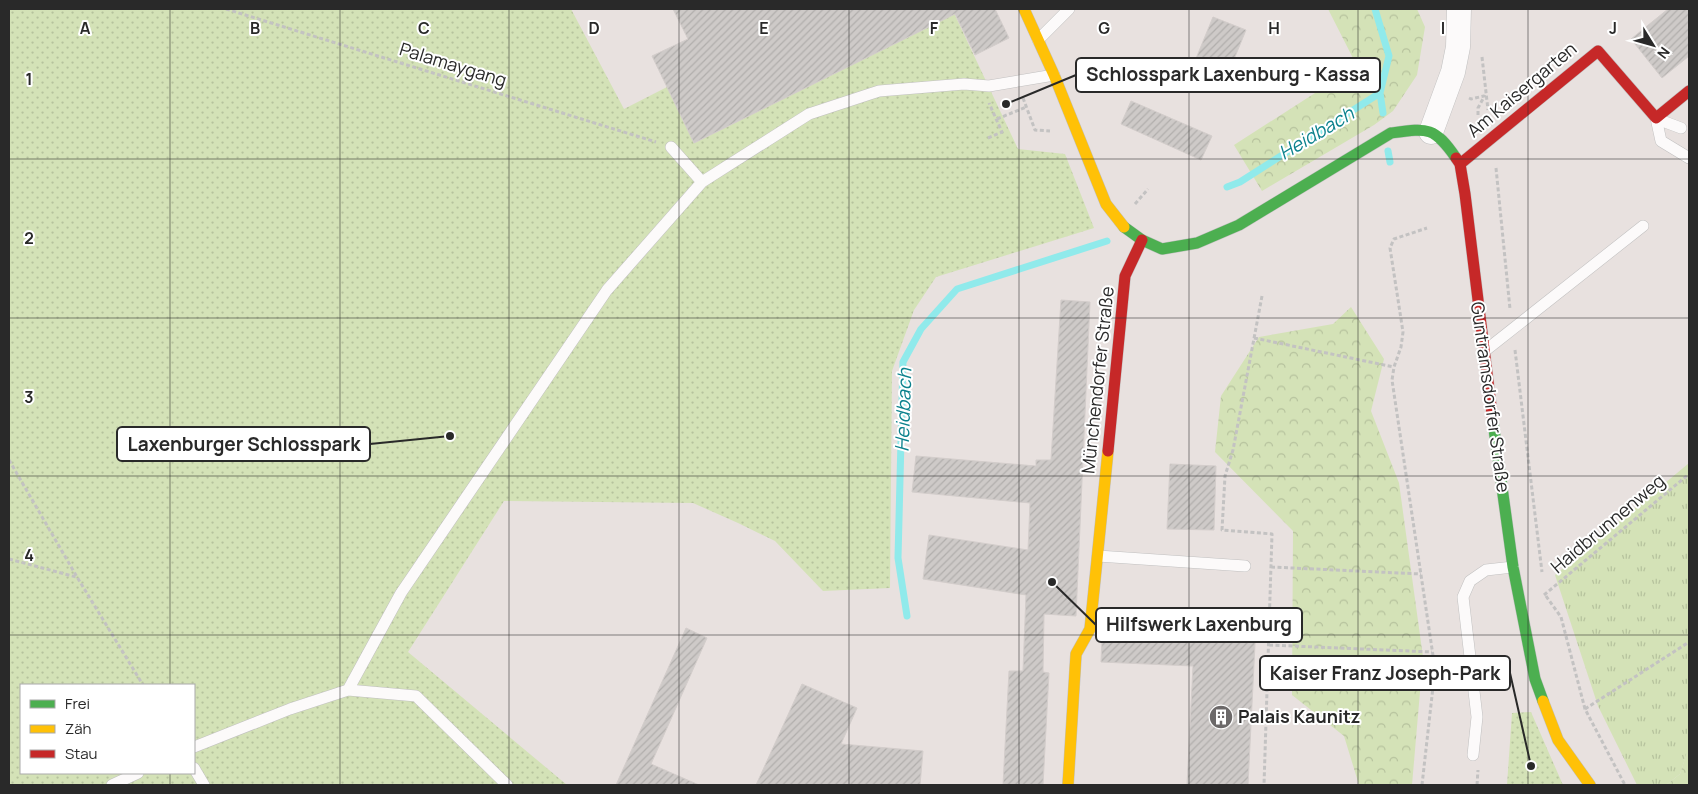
<svg xmlns="http://www.w3.org/2000/svg" width="1698" height="794" font-family="Manrope,sans-serif">
  <defs>
    <pattern id="grass-tufts" width="24" height="20" patternUnits="userSpaceOnUse" patternTransform="scale(1.25)"><rect width="24" height="20" fill="#d4e2b7"/><path d="M3 7l-1-3M5 7V3M7 7l1-3M15 17l-1-3M17 17v-4M19 17l1-3" fill="none" stroke="#b6c29d"/></pattern>
    <pattern id="forest-crowns" width="20" height="18" patternUnits="userSpaceOnUse" patternTransform="scale(1.25)"><rect width="20" height="18" fill="#d4e2b7"/><path d="M2 6a3 3 0 1 1 6 0M12 15a3 3 0 1 1 6 0" fill="none" stroke="#b6c29d"/></pattern>
    <pattern id="park-dots" width="8" height="8" patternUnits="userSpaceOnUse" patternTransform="scale(1.25)"><rect width="8" height="8" fill="#d4e2b7"/><path d="M2 2h.1M6 6h.1" fill="none" stroke="#b6c29d" stroke-width="1.8" stroke-linecap="round"/></pattern>
    <pattern id="building-hatch" width="6" height="6" patternUnits="userSpaceOnUse" patternTransform="scale(1.25)"><rect width="6" height="6" fill="#cecac8"/><path d="M-1 1l2-2M0 6l6-6M5 7l2-2" fill="none" stroke="#b1aeac"/></pattern>
  </defs>
  <rect width="100%" height="100%" fill="#e8e1df"/>
  <path fill="url(#grass-tufts)" d="M 1689,463 L 1689,753 L 1687,753 L 1680,774 L 1666,785 L 1637,785 L 1598,706 L 1555,575 Z"/>
  <path fill="url(#forest-crowns)" d="M 1328,9 L 1417,9 L 1425,27 L 1417,75 L 1393,111 L 1374,125 L 1262,191 L 1234,145 L 1357,66 Z
    M 1351,307 L 1384,359 L 1371,411 L 1399,483 L 1423,657 L 1412,785 L 1359,785 L 1344,736 L 1292,695 L 1293,531 L 1215,452 L 1221,396 L 1259,337 L 1333,324 Z
    M 1687,752 L 1689,753 L 1689,785 L 1666,785 L 1680,774 Z"/>
  <path fill="url(#park-dots)" fill-rule="evenodd" d="M 9,9 L 571,9 L 624,109 L 667,87 L 694,143 L 954,13 L 1018,149 L 1065,154 L 1094,228 L 936,277 L 914,310 L 892,371 L 890,588 L 823,591 L 775,541 L 738,523 L 693,503 L 504,501 L 408,652 L 567,785 L 9,785 ZM 21,685 L 194,685 L 194,773 L 21,773 Z
    M 1531,712 L 1563,785 L 1507,785 L 1512,713 Z"/>
  <g fill="none" stroke-linecap="round" stroke-linejoin="round">
    <path stroke="#90eaeb" stroke-width="7" d="M 1380,93 L 1383,113
      M 1388,151 L 1390,162
      M 1227,187 L 1240,182 L 1380,93 L 1389,56 L 1375,9
      M 907,616 L 898,558 L 903,362 L 921,329 L 957,289 L 1107,241"/>
  </g>
  <path fill="url(#building-hatch)" stroke="#d3cdcb" d="M 673,9 L 995,9 L 1009,38 L 975,55 L 955,14 L 694,143 L 652,56 L 688,39 Z
    M 1668,9 L 1689,9 L 1689,56 L 1662,78 L 1631,39 Z
    M 1213,17 L 1246,30 L 1221,91 L 1188,78 Z
    M 1131,101 L 1212,136 L 1201,160 L 1121,124 Z
    M 1061,300 L 1090,302 L 1076,616 L 1044,614 L 1043,672 L 1049,673 L 1043,785 L 1003,785 L 1009,671 L 1023,671 L 1026,595 L 923,579 L 929,535 L 1028,550 L 1030,503 L 912,492 L 916,456 L 1036,466 L 1036,460 L 1051,460 Z
    M 1170,464 L 1216,466 L 1214,530 L 1167,529 Z
    M 1107,617 L 1256,624 L 1248,785 L 1187,785 L 1193,666 L 1101,662 L 1102,640 L 1105,631 Z
    M 686,628 L 707,638 L 651,764 L 699,785 L 616,785 Z
    M 802,684 L 857,708 L 841,744 L 923,751 L 920,785 L 756,785 Z"/>
  <g fill="none" stroke-linecap="round" stroke-linejoin="round">
    <g stroke="#c1c0c0" stroke-width="12">
      <path id="lane" d="M 1038,40 L 1069,9
        M 1656,118 L 1661,141 L 1689,158
        M 1657,119 L 1681,128
        M 671,147 L 702,182
        M 1486,350 L 1643,226
        M 1098,556 L 1245,566
        M 348,690 L 416,696 L 507,785
        M 194,747 L 290,709 L 348,690 L 401,593 L 607,290 L 702,182 L 809,114 L 879,91 L 964,84 L 989,86 L 1054,75
        M 1473,755 L 1477,717 L 1463,597 L 1470,581 L 1486,570 L 1513,567
        M 194,768 L 204,785
        M 112,785 L 138,773"/>
    </g>
    <g stroke="#c1c0c0" stroke-width="25">
      <path id="street" d="M 1431,132 L 1453,72 L 1458,47 L 1459,9"/>
    </g>
    <g stroke="#c1c0c0" stroke-width="12">
      <path id="fast" d="M 1124,227 L 1142,240 L 1162,249 L 1197,243 L 1239,225 L 1391,133 C 1427,128 1434,126 1456,158
        M 1493,422 L 1513,567 L 1535,679 L 1543,701"/>
    </g>
    <g stroke="#c1c0c0" stroke-width="12">
      <path id="slow" d="M 1024,9 L 1054,75 L 1106,204 L 1124,227
        M 1543,701 L 1558,740 L 1590,785
        M 1068,785 L 1076,654 L 1090,629 L 1108,451"/>
    </g>
    <g stroke="#c1c0c0" stroke-width="12">
      <path id="jam" d="M 1456,158 L 1460,164 L 1465,194 L 1493,422
        M 1460,164 L 1598,51 L 1656,118 L 1689,91
        M 1108,451 L 1125,276 L 1142,240"/>
    </g>
    <path stroke="#c3c2c2" stroke-width="3" stroke-dasharray="4 2.5" stroke-linecap="butt" d="M 226,9 L 656,142
      M 1482,57 L 1488,110
      M 1023,98 L 1035,130 L 1050,131
      M 1469,98 L 1471,99 L 1484,96
      M 1478,115 L 1478,108 L 1485,95
      M 997,119 L 1026,107
      M 988,138 L 1002,132 L 989,103
      M 1496,168 L 1510,309
      M 1135,204 L 1148,189
      M 1262,296 L 1233,450 L 1225,476 L 1222,530 L 1272,534 L 1264,785
      M 1254,338 L 1394,367
      M 1515,350 L 1542,572
      M 9,460 L 77,577 L 143,685
      M 9,559 L 76,577
      M 1271,567 L 1421,574
      M 1544,595 L 1689,474
      M 1546,596 L 1561,617 L 1585,709 L 1625,785
      M 1269,645 L 1432,652
      M 1585,709 L 1689,642
      M 1422,785 L 1435,669 L 1392,380 L 1394,367 L 1401,347 L 1403,332 L 1390,248 L 1394,239 L 1427,228
      M 1477,785 L 1478,770"/>
    <use href="#lane" stroke="#fcfafa" stroke-width="11"/>
    <use href="#street" stroke="#fcfafa" stroke-width="24"/>
    <use href="#fast" stroke="#4caf50" stroke-width="11"/>
    <use href="#slow" stroke="#ffc107" stroke-width="11"/>
    <use href="#jam" stroke="#c62828" stroke-width="11"/>
  </g>
  <path fill="none" stroke="#292929" stroke-width="1" stroke-opacity="0.55" d="M 170,9 L 170,685M 340,9 L 340,785M 509,9 L 509,785M 679,9 L 679,785M 849,9 L 849,785M 1019,9 L 1019,785M 1189,9 L 1189,785M 1358,9 L 1358,785M 1528,9 L 1528,785M 9,159 L 1689,159M 9,318 L 1689,318M 9,476 L 1689,476M 9,635 L 1689,635M 170,773 L 170,785"/>
  <defs>
    <g id="building-disc" transform="scale(1.25)"><circle r="9.5" fill="#6c6969" stroke="#fff"/><path d="M-4-6H4V6H1V3H-1V6H-4ZM-2.5-4.3h1.7v1.8h-1.7ZM.8-4.3h1.7v1.8H.8ZM-2.5-1h1.7V.8h-1.7ZM.8-1h1.7V.8H.8Z" fill="#fff"/></g>
  </defs>
  <g fill-rule="evenodd">
    <use href="#building-disc" x="1221" y="717"/>
  </g>
  <g text-anchor="middle" stroke-width="4" stroke-linejoin="round" paint-order="stroke">
    <g font-size="18" fill="#292929" stroke="#fff">
      <text transform="translate(453 65) rotate(17)" y="6">Palamaygang</text>
      <text transform="translate(1522 90) rotate(-40)" y="6">Am Kaisergarten</text>
      <text transform="translate(1098 380) rotate(-84)" y="6">Münchendorfer Straße</text>
      <text transform="translate(1490 397) rotate(82)" y="6">Guntramsdorfer Straße</text>
      <text transform="translate(1608 524) rotate(-40)" y="6">Haidbrunnenweg</text>
    </g>
    <g font-size="18" font-weight="bold" fill="#292929" stroke="#fff" text-anchor="start">
      <text x="1238" y="723">Palais Kaunitz</text>
    </g>
    <g font-size="19" font-style="italic" fill="#0c828d" stroke="#fff">
      <text transform="translate(1316 133) rotate(-31)" y="7">Heidbach</text>
      <text transform="translate(903 410) rotate(-88)" y="7">Heidbach</text>
    </g>
  </g>
  <g font-size="16" text-anchor="middle" font-weight="bold" fill="#292929" stroke="#fff" stroke-width="4" stroke-linejoin="round" paint-order="stroke">
    <text x="85" y="34">A</text>
    <text x="255" y="34">B</text>
    <text x="424" y="34">C</text>
    <text x="594" y="34">D</text>
    <text x="764" y="34">E</text>
    <text x="934" y="34">F</text>
    <text x="1104" y="34">G</text>
    <text x="1274" y="34">H</text>
    <text x="1443" y="34">I</text>
    <text x="1613" y="34">J</text>
    <text x="29" y="85">1</text>
    <text x="29" y="244">2</text>
    <text x="29" y="403">3</text>
    <text x="29" y="561">4</text>
  </g>
  <path fill="none" stroke="#292929" stroke-width="2" d="M1006 104L1076 75M450 436L370 444M1052 582L1096 625M1531 766L1510 673"/>
  <g fill="#292929" stroke="#fff" stroke-width="2">
    <circle cx="1006" cy="104" r="5"/>
    <circle cx="450" cy="436" r="5"/>
    <circle cx="1052" cy="582" r="5"/>
    <circle cx="1531" cy="766" r="5"/>
  </g>
  <g fill="#fff" stroke="#292929" stroke-width="2">
    <rect x="1076" y="58" width="304" height="34" rx="5"/>
    <rect x="117" y="427" width="253" height="34" rx="5"/>
    <rect x="1096" y="608" width="206" height="34" rx="5"/>
    <rect x="1260" y="656" width="250" height="34" rx="5"/>
  </g>
  <g font-size="19" text-anchor="middle" font-weight="bold" fill="#292929">
    <text x="1228" y="81">Schlosspark Laxenburg - Kassa</text>
    <text x="244" y="451">Laxenburger Schlosspark</text>
    <text x="1199" y="631">Hilfswerk Laxenburg</text>
    <text x="1385" y="680">Kaiser Franz Joseph-Park</text>
  </g>
  <rect width="1698" height="794" fill="none" stroke="#292929" stroke-width="20"/>
  <rect x="20" y="684" width="175" height="90" fill="#ffffff" stroke="#a9a9a9"/>
  <rect x="30" y="700" width="25" height="8" fill="#4caf50" stroke="#a9a9a9"/>
  <text x="65" y="709" font-size="15" fill="#292929">Frei</text>
  <rect x="30" y="725" width="25" height="8" fill="#ffc107" stroke="#a9a9a9"/>
  <text x="65" y="734" font-size="15" fill="#292929">Zäh</text>
  <rect x="30" y="750" width="25" height="8" fill="#c62828" stroke="#a9a9a9"/>
  <text x="65" y="759" font-size="15" fill="#292929">Stau</text>
  <g transform="translate(1653 45) rotate(127)" stroke="#ffffff" stroke-width="4" paint-order="stroke">
  <path d="M0-4L9 19L0 12L-9 19Z" fill="#292929"/>
  <text y="-8" font-size="14" font-weight="bold" text-anchor="middle" fill="#292929">N</text>
  </g>
</svg>
